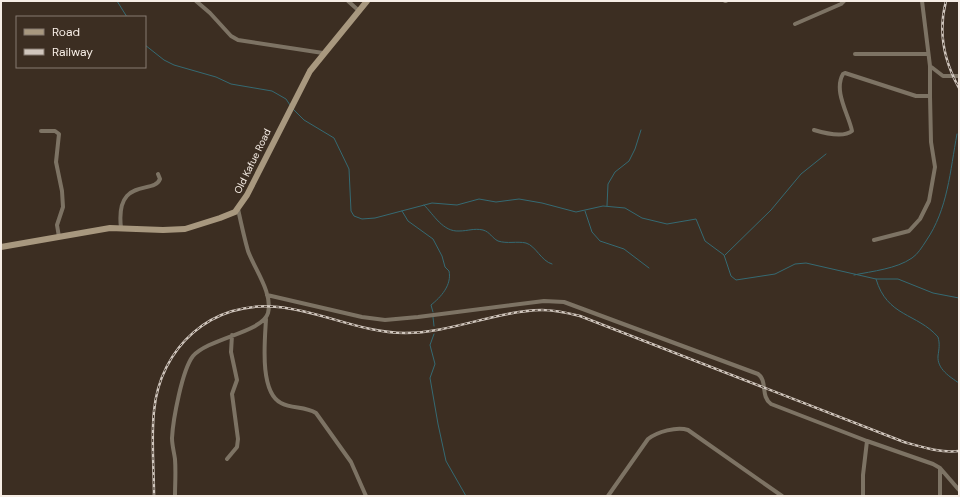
<svg xmlns="http://www.w3.org/2000/svg" width="960" height="497" font-family="'DM Sans',sans-serif">
  <rect width="100%" height="100%" fill="#3c2e22"/>
  <g fill="none" stroke-linecap="round" stroke-linejoin="round">
    <path stroke="#356a73" stroke-width="1" d="M 117,1 L 127,17
      M 145,45 L 164,60 L 174,65 L 216,77 L 231,84 L 272,91 L 286,99 L 290,105
      M 293,109 L 304,120 L 334,138 L 349,169 L 351,211 L 354,216 L 362,219 L 375,218 L 432,203 L 457,205 L 479,199 L 496,202 L 519,199 L 542,203 L 576,212 L 603,206 L 625,208 L 642,218 L 667,224 L 696,219 L 705,241 L 724,255 L 731,276 L 736,280 L 775,274 L 795,264 L 806,263 L 876,279 L 898,279 L 933,293 L 959,298
      M 424,205 C 434,215 443,232 459,231 C 468,231 474,228 483,230 C 490,232 492,238 498,241 C 507,244 517,241 526,243 C 536,246 541,261 552,264
      M 607,206 L 608,184 L 615,172 L 629,161 L 635,149 L 641,130
      M 402,211 L 408,221 L 433,239 L 442,256 L 445,267 L 449,271 C 452,285 441,297 431,305 L 433,312
      M 585,211 L 592,232 L 600,241 L 624,249 L 649,268
      M 725,255 L 771,210 L 801,174 L 826,154
      M 854,275 C 873,271 896,269 912,258 C 918,254 922,247 926,241 C 948,209 950,171 957,134
      M 876,279 C 887,317 917,313 938,337 C 940,344 939,349 938,356 C 937,369 950,377 959,383
      M 433,317 L 434,326
      M 434,334 L 430,345 L 435,364 L 430,378 L 438,424 L 446,461 L 466,496"/>
    <path stroke="#7d7364" stroke-width="4" d="M 196,1 L 210,13 L 231,36 L 238,40 L 323,53
      M 348,1 L 358,10
      M 725,1 L 726,1
      M 795,24 L 841,4 L 844,1
      M 855,54 L 928,54
      M 930,66 L 943,76 L 959,76
      M 814,130 C 824,133 843,138 852,131 C 849,115 833,91 843,74 L 845,73 L 916,96 L 930,96 L 930,66 L 922,1
      M 41,131 L 55,131 L 59,134 L 56,162 L 62,191 L 63,207 L 57,225 L 59,237
      M 121,228 C 115,176 154,195 160,179 L 158,174
      M 874,240 L 909,231 L 920,219 L 929,201 L 935,167 L 931,142 L 930,96
      M 267,295 L 362,317 L 385,320 L 418,317 L 544,301 L 564,302 L 758,374 C 768,381 760,396 771,404 L 867,441 L 933,464 L 940,468 L 959,490
      M 266,319 C 265,339 259,392 281,403 C 292,409 305,406 316,413 L 351,462 L 366,496
      M 227,459 L 237,447 L 238,439 L 232,394 L 237,380 L 231,352 L 232,335
      M 940,468 L 940,496
      M 175,496 C 175,484 176,472 175,459 C 174,452 172,445 172,438 C 173,420 182,370 193,356 C 209,338 263,332 268,313 C 273,293 255,270 248,251 C 244,237 241,223 238,209
      M 608,496 L 648,439 C 657,432 677,426 688,430 L 782,496
      M 863,496 L 863,475 L 867,441"/>
    <path stroke="#a8987f" stroke-width="6" d="M 1,247 L 110,228 L 163,230 L 185,229 L 220,218 L 235,212 L 247,195 L 310,71 L 367,1"/>
    <g stroke="#d0c6bd" stroke-width="2.5">
      <path id="rail" d="M 946,1 C 938,31 944,61 959,88
        M 154,496 C 154,468 151,439 154,411 C 160,347 212,300 278,307 C 321,311 361,333 405,333 C 451,333 495,311 542,310 C 555,310 568,313 580,316 L 904,442 C 922,447 940,453 959,451"/>
    </g>
    <use href="#rail" stroke="#3c2e22" stroke-width="1" stroke-dasharray="3" stroke-linecap="butt"/>
  </g>
  <g text-anchor="middle" stroke-width="4" stroke-linejoin="round" paint-order="stroke">
    <g font-size="10" fill="#f6ede5" stroke="#3c2e22">
      <text transform="translate(252 161) rotate(-64)" y="4">Old Kafue Road</text>
    </g>
  </g>
  <rect width="960" height="497" fill="none" stroke="#f6ede5" stroke-width="4"/>
  <rect x="16" y="16" width="130" height="52" fill="#3c2e22" stroke="#867a70"/>
  <rect x="24" y="29" width="20" height="6" fill="#a8987f" stroke="#867a70"/>
  <text x="52" y="36" font-size="12" fill="#f6ede5">Road</text>
  <rect x="24" y="49" width="20" height="6" fill="#d0c6bd" stroke="#867a70"/>
  <text x="52" y="56" font-size="12" fill="#f6ede5">Railway</text>
</svg>
